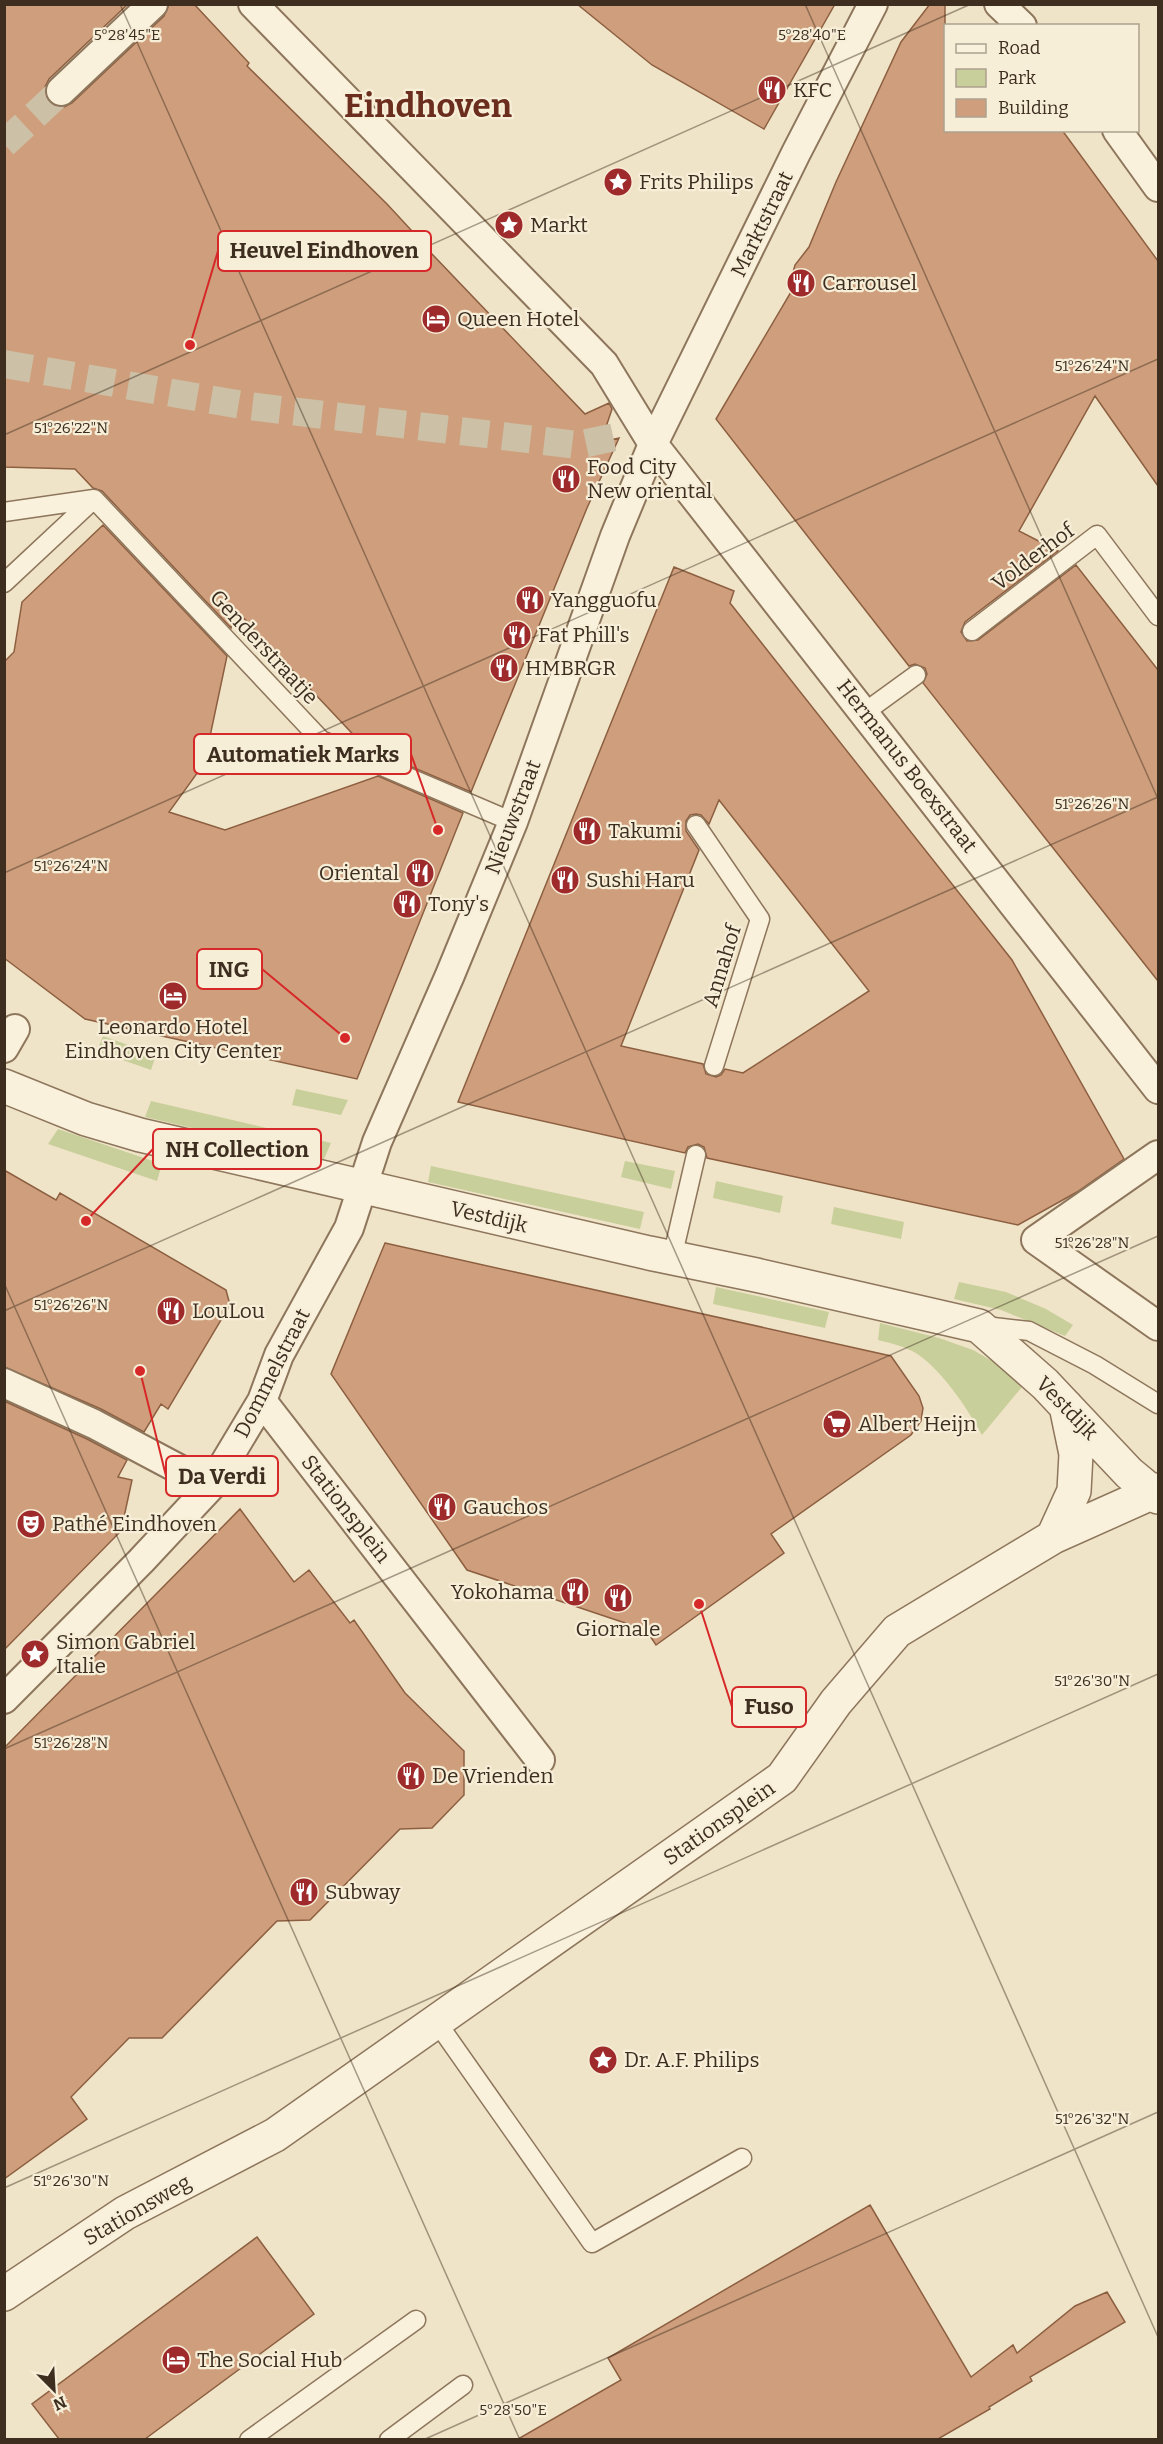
<svg xmlns="http://www.w3.org/2000/svg" width="1163" height="2444" font-family="Bitter,serif">
  <rect width="100%" height="100%" fill="#f0e4c8"/>
  <path fill="#c9cf9b" d="M 103,1036 L 156,1055 L 151,1070 L 97,1051 Z
    M 296,1089 L 348,1100 L 341,1115 L 292,1105 Z
    M 151,1101 L 331,1143 L 324,1159 L 145,1117 Z
    M 58,1129 L 162,1164 L 157,1181 L 48,1144 Z
    M 625,1161 L 675,1171 L 671,1189 L 621,1177 Z
    M 431,1166 L 644,1212 L 640,1229 L 428,1182 Z
    M 716,1181 L 783,1196 L 780,1213 L 713,1198 Z
    M 834,1207 L 904,1222 L 901,1239 L 831,1224 Z
    M 959,1282 L 1006,1292 L 1046,1309 L 1073,1325 L 1065,1336 L 1001,1310 L 954,1299 Z
    M 716,1287 L 829,1312 L 825,1328 L 713,1304 Z
    M 880,1323 L 939,1338 L 973,1350 L 1027,1381 L 982,1435 C 967,1408 941,1368 914,1352 C 903,1346 890,1343 878,1340 Z"/>
  <path fill="#cf9f7d" stroke="#8d5f41" stroke-width="1.5" fill-rule="evenodd" d="M 4,4 L 128,4 L 49,79 L 45,87 L 45,94 L 49,102 L 56,107 L 64,107 L 72,103 L 164,16 L 169,4 L 194,4 L 249,63 L 247,66 L 387,204 L 411,230 L 410,231 L 585,414 L 609,403 L 612,409 L 601,442 L 619,438 L 587,508 L 471,792 L 365,747 L 234,608 L 231,628 L 102,491 L 93,488 L 75,469 L 4,467 Z
    M 577,4 L 835,4 L 764,129 L 652,65 Z
    M 930,4 L 945,4 L 945,130 L 1062,130 L 1158,261 L 1158,486 L 1095,396 L 1019,531 L 1058,551 L 965,622 L 961,632 L 967,641 L 978,640 L 1076,565 L 1158,670 L 1158,981 L 923,683 L 927,674 L 925,668 L 915,664 L 909,666 L 716,419 L 791,292 L 792,276 L 795,265 L 809,247 L 836,182 L 901,42 Z
    M 103,525 L 227,656 L 209,741 L 216,747 L 169,812 L 225,830 L 378,776 L 463,813 L 357,1079 L 85,1019 L 4,958 L 4,662 L 14,652 L 22,602 Z
    M 674,567 L 734,591 L 730,603 L 1012,960 L 1124,1159 L 1077,1192 L 1018,1225 L 707,1158 L 704,1147 L 698,1144 L 688,1147 L 685,1153 L 458,1102 ZM 719,800 L 869,991 L 743,1073 L 725,1069 L 721,1075 L 716,1077 L 706,1074 L 703,1064 L 621,1046 L 699,850 L 686,831 L 686,821 L 690,815 L 696,814 L 701,815 L 709,824 Z
    M 4,1170 L 56,1200 L 60,1193 L 226,1290 L 230,1305 L 168,1409 L 161,1404 L 144,1432 L 101,1409 L 4,1367 Z
    M 385,1243 L 891,1356 L 919,1396 L 923,1408 L 921,1421 L 911,1435 L 771,1534 L 784,1553 L 656,1645 L 646,1630 L 467,1570 L 331,1374 Z
    M 4,1401 L 87,1439 L 127,1460 L 118,1477 L 132,1480 L 121,1531 L 4,1650 Z
    M 240,1509 L 294,1582 L 309,1570 L 350,1623 L 354,1620 L 405,1693 L 464,1751 L 464,1795 L 432,1828 L 400,1829 L 310,1920 L 277,1921 L 162,2038 L 129,2038 L 71,2097 L 87,2119 L 4,2179 L 4,1748 Z
    M 870,2205 L 971,2377 L 1013,2345 L 1017,2353 L 1075,2306 L 1107,2292 L 1125,2322 L 1030,2377 L 1032,2381 L 989,2407 L 990,2409 L 938,2439 L 518,2439 L 621,2380 L 608,2358 Z
    M 257,2237 L 314,2314 L 145,2439 L 59,2439 L 32,2404 Z"/>
  <g fill="none" stroke-linecap="round" stroke-linejoin="round">
    <path stroke="#ccc0a6" stroke-width="28" stroke-dasharray="28 14" stroke-linecap="butt" d="M 4,144 L 61,91
      M 4,364 L 248,406 L 578,445 L 624,435"/>
    <g stroke="#8d765c" stroke-width="21">
      <path id="service" d="M 4,512 L 94,499 L 321,740 L 513,822
        M 4,583 L 94,499
        M 972,631 L 1097,535 L 1158,616
        M 865,712 L 916,675
        M 696,825 L 760,919 L 714,1066
        M 672,1258 L 696,1155
        M 985,1326 L 1029,1331 L 1095,1365 L 1158,1404
        M 436,2021 L 592,2243 L 742,2158
        M 249,2440 L 416,2320
        M 389,2440 L 463,2385"/>
    </g>
    <g stroke="#8d765c" stroke-width="32">
      <path id="pedestrian" d="M 253,4 L 604,364 L 653,444 L 1158,1089
        M 999,4 L 1022,26
        M 61,91 L 153,4
        M 1117,130 L 1158,187
        M 4,1048 L 15,1029
        M 1158,1155 L 1036,1240 L 1158,1326
        M 4,1383 L 94,1424 L 211,1486
        M 262,1401 L 540,1760
        M 4,1699 L 141,1561 L 211,1486 L 262,1401 L 279,1355 L 349,1228 L 377,1142 L 450,975 L 513,822 L 615,536 L 653,444 L 796,153 L 873,4"/>
    </g>
    <g stroke="#8d765c" stroke-width="36">
      <path id="tertiary" d="M 4,1086 L 86,1119 L 140,1135 L 649,1253 L 756,1275 L 979,1326 L 1045,1384 L 1129,1473 L 1158,1497
        M 1053,1537 L 1074,1491 L 1076,1454 L 1066,1406
        M 4,2294 L 125,2213 L 275,2135 L 782,1778 L 836,1702 L 897,1631 L 1053,1537 L 1158,1490"/>
    </g>
    <use href="#service" stroke="#faf1dc" stroke-width="18"/>
    <use href="#pedestrian" stroke="#faf1dc" stroke-width="28"/>
    <use href="#tertiary" stroke="#faf1dc" stroke-width="33"/>
  </g>
  <path fill="none" stroke="#3d2e20" stroke-width="1.5" stroke-opacity="0.45" d="M 120,4 L 1158,2337M 805,4 L 1158,799M 4,435 L 971,4M 4,873 L 1158,359M 4,1283 L 520,2440M 4,1311 L 1158,797M 4,1749 L 1158,1236M 4,2188 L 1158,1674M 423,2440 L 1158,2112"/>
  <defs>
    <g id="restaurant-disc" transform="scale(1.5)"><circle r="9.5" fill="#9e2a2b" stroke="#f7eed8"/><path d="M-5-6h1v4h1v-4h1v4h1v-4h1v5L-1.5 .5V6h-2V.5L-5-1ZM5-6V6H3V1.5H1.5Q1.5-4 5-6Z" fill="#fff"/></g>
    <g id="sight-disc" transform="scale(1.5)"><circle r="9.5" fill="#9e2a2b" stroke="#f7eed8"/><path d="M0-6L1.8-2.2L6-1.7L2.9 1.2L3.7 5.4L0 3.3L-3.7 5.4L-2.9 1.2L-6-1.7L-1.8-2.2Z" fill="#fff"/></g>
    <g id="hotel-disc" transform="scale(1.5)"><circle r="9.5" fill="#9e2a2b" stroke="#f7eed8"/><path d="M-6-4.5h1.5V1H6V5H4.5V3h-9V5H-6ZM-4 0a1.8 1.8 0 1 1 3.6 0ZM.5 0V-2.5h3Q6-2.5 6 0Z" fill="#fff"/></g>
    <g id="supermarket-disc" transform="scale(1.5)"><circle r="9.5" fill="#9e2a2b" stroke="#f7eed8"/><path d="M-6-5.5h2.5l.6 2H6L4.5 2H-2.5L-4.4-4H-6ZM-1.5 3.2a1.3 1.3 0 1 0 .1 0ZM3 3.2a1.3 1.3 0 1 0 .1 0Z" fill="#fff"/></g>
    <g id="theatre-disc" transform="scale(1.5)"><circle r="9.5" fill="#9e2a2b" stroke="#f7eed8"/><path d="M-5-5.5Q0-4 5-5.5V0Q5 5 0 6Q-5 5-5 0ZM-3.3-2.5H-1v1.5H-3.3ZM1-2.5H3.3v1.5H1ZM-2.8 1Q0 5.5 2.8 1Z" fill="#fff"/></g>
  </defs>
  <g fill-rule="evenodd">
    <use href="#restaurant-disc" x="772" y="90"/>
    <use href="#sight-disc" x="618" y="182"/>
    <use href="#sight-disc" x="509" y="225"/>
    <use href="#restaurant-disc" x="801" y="283"/>
    <use href="#hotel-disc" x="436" y="319"/>
    <use href="#restaurant-disc" x="566" y="479"/>
    <use href="#restaurant-disc" x="530" y="600"/>
    <use href="#restaurant-disc" x="517" y="635"/>
    <use href="#restaurant-disc" x="504" y="668"/>
    <use href="#restaurant-disc" x="587" y="831"/>
    <use href="#restaurant-disc" x="420" y="873"/>
    <use href="#restaurant-disc" x="565" y="880"/>
    <use href="#restaurant-disc" x="407" y="904"/>
    <use href="#hotel-disc" x="173" y="996"/>
    <use href="#restaurant-disc" x="171" y="1311"/>
    <use href="#supermarket-disc" x="837" y="1424"/>
    <use href="#restaurant-disc" x="442" y="1507"/>
    <use href="#theatre-disc" x="31" y="1524"/>
    <use href="#restaurant-disc" x="575" y="1592"/>
    <use href="#restaurant-disc" x="618" y="1598"/>
    <use href="#sight-disc" x="35" y="1654"/>
    <use href="#restaurant-disc" x="411" y="1776"/>
    <use href="#restaurant-disc" x="304" y="1892"/>
    <use href="#sight-disc" x="603" y="2060"/>
    <use href="#hotel-disc" x="176" y="2360"/>
  </g>
  <g text-anchor="middle" stroke-width="4.5" stroke-linejoin="round" paint-order="stroke">
    <g font-size="21" fill="#3d2e20" stroke="#f7eed8" text-anchor="start">
      <text x="793" y="97">KFC</text>
      <text x="639" y="189">Frits Philips</text>
      <text x="530" y="232">Markt</text>
      <text x="822" y="290">Carrousel</text>
      <text x="457" y="326">Queen Hotel</text>
      <text x="587" y="474">Food City<tspan x="587" dy="24">New oriental</tspan></text>
      <text x="551" y="607">Yangguofu</text>
      <text x="538" y="642">Fat Phill's</text>
      <text x="525" y="675">HMBRGR</text>
      <text x="608" y="838">Takumi</text>
      <text x="399" y="880" text-anchor="end">Oriental</text>
      <text x="586" y="887">Sushi Haru</text>
      <text x="428" y="911">Tony's</text>
      <text x="173" y="1034" text-anchor="middle">Leonardo Hotel<tspan x="173" dy="24">Eindhoven City Center</tspan></text>
      <text x="192" y="1318">LouLou</text>
      <text x="858" y="1431">Albert Heijn</text>
      <text x="463" y="1514">Gauchos</text>
      <text x="52" y="1531">Pathé Eindhoven</text>
      <text x="554" y="1599" text-anchor="end">Yokohama</text>
      <text x="618" y="1636" text-anchor="middle">Giornale</text>
      <text x="56" y="1649">Simon Gabriel<tspan x="56" dy="24">Italie</tspan></text>
      <text x="432" y="1783">De Vrienden</text>
      <text x="325" y="1899">Subway</text>
      <text x="624" y="2067">Dr. A.F. Philips</text>
      <text x="197" y="2367">The Social Hub</text>
    </g>
    <g font-size="21" fill="#3d2e20" stroke="#f7eed8">
      <text transform="translate(762 224) rotate(-64)" y="7">Marktstraat</text>
      <text transform="translate(1033 557) rotate(-37)" y="7">Volderhof</text>
      <text transform="translate(264 647) rotate(47)" y="7">Genderstraatje</text>
      <text transform="translate(907 766) rotate(52)" y="7">Hermanus Boexstraat</text>
      <text transform="translate(513 817) rotate(-69)" y="7">Nieuwstraat</text>
      <text transform="translate(722 966) rotate(-73)" y="7">Annahof</text>
      <text transform="translate(489 1217) rotate(13)" y="7">Vestdijk</text>
      <text transform="translate(272 1373) rotate(-63)" y="7">Dommelstraat</text>
      <text transform="translate(1067 1408) rotate(46)" y="7">Vestdijk</text>
      <text transform="translate(346 1509) rotate(52)" y="7">Stationsplein</text>
      <text transform="translate(719 1823) rotate(-35)" y="7">Stationsplein</text>
      <text transform="translate(137 2210) rotate(-30)" y="7">Stationsweg</text>
    </g>
    <g font-size="33" font-weight="bold" fill="#6b2e1e" stroke="#f7eed8">
      <text x="428" y="117">Eindhoven</text>
    </g>
  </g>
  <g font-size="15" text-anchor="middle" fill="#3d2e20" stroke="#f7eed8" stroke-width="4.5" stroke-linejoin="round" paint-order="stroke">
    <text x="127" y="40">5°28'45"E</text>
    <text x="812" y="40">5°28'40"E</text>
    <text x="1092" y="371">51°26'24"N</text>
    <text x="71" y="433">51°26'22"N</text>
    <text x="1092" y="809">51°26'26"N</text>
    <text x="71" y="871">51°26'24"N</text>
    <text x="1092" y="1248">51°26'28"N</text>
    <text x="71" y="1310">51°26'26"N</text>
    <text x="1092" y="1686">51°26'30"N</text>
    <text x="71" y="1748">51°26'28"N</text>
    <text x="1092" y="2124">51°26'32"N</text>
    <text x="71" y="2186">51°26'30"N</text>
    <text x="513" y="2415">5°28'50"E</text>
  </g>
  <path fill="none" stroke="#d62828" stroke-width="2" d="M190 345L218 251M438 830L411 754M345 1038L262 969M86 1221L153 1149M140 1371L166 1476M699 1604L732 1707"/>
  <g fill="#d62828" stroke="#f7eed8" stroke-width="2">
    <circle cx="190" cy="345" r="6"/>
    <circle cx="438" cy="830" r="6"/>
    <circle cx="345" cy="1038" r="6"/>
    <circle cx="86" cy="1221" r="6"/>
    <circle cx="140" cy="1371" r="6"/>
    <circle cx="699" cy="1604" r="6"/>
  </g>
  <g fill="#f7eed8" stroke="#d62828" stroke-width="2">
    <rect x="218" y="231" width="213" height="40" rx="6"/>
    <rect x="194" y="734" width="217" height="40" rx="6"/>
    <rect x="197" y="949" width="65" height="40" rx="6"/>
    <rect x="153" y="1129" width="168" height="40" rx="6"/>
    <rect x="166" y="1456" width="112" height="40" rx="6"/>
    <rect x="732" y="1687" width="74" height="40" rx="6"/>
  </g>
  <g font-size="22" text-anchor="middle" font-weight="bold" fill="#3d2e20">
    <text x="324" y="258">Heuvel Eindhoven</text>
    <text x="303" y="762">Automatiek Marks</text>
    <text x="229" y="977">ING</text>
    <text x="237" y="1157">NH Collection</text>
    <text x="222" y="1484">Da Verdi</text>
    <text x="769" y="1714">Fuso</text>
  </g>
  <rect width="1163" height="2444" fill="none" stroke="#3d2e20" stroke-width="12"/>
  <rect x="944" y="24" width="195" height="108" fill="#f7eed8" stroke="#ada18e" stroke-width="1.5"/>
  <rect x="956" y="44" width="30" height="9" fill="#faf1dc" stroke="#ada18e" stroke-width="1.5"/>
  <text x="998" y="54" font-size="18" fill="#3d2e20">Road</text>
  <rect x="956" y="69" width="30" height="18" fill="#c9cf9b" stroke="#ada18e" stroke-width="1.5"/>
  <text x="998" y="84" font-size="18" fill="#3d2e20">Park</text>
  <rect x="956" y="99" width="30" height="18" fill="#cf9f7d" stroke="#ada18e" stroke-width="1.5"/>
  <text x="998" y="114" font-size="18" fill="#3d2e20">Building</text>
  <g transform="translate(54 2390) rotate(156)" stroke="#f7eed8" stroke-width="4.5" paint-order="stroke">
  <path d="M0-4.5L10 22L0 15L-10 22Z" fill="#3d2e20"/>
  <text y="-9" font-size="16" font-weight="bold" text-anchor="middle" fill="#3d2e20">N</text>
  </g>
</svg>
